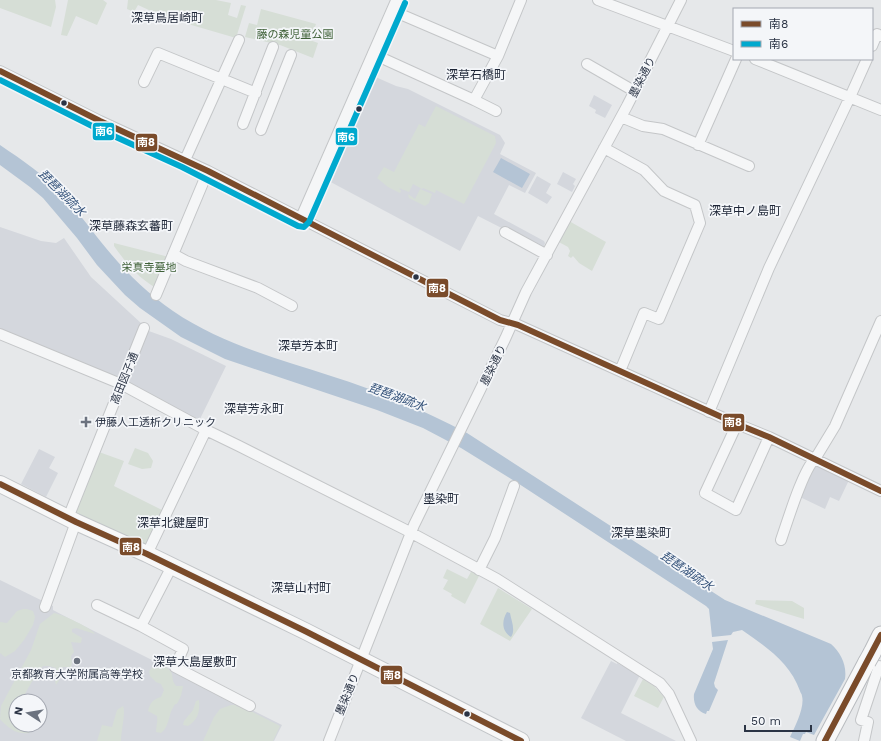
<svg xmlns="http://www.w3.org/2000/svg" width="881" height="741" font-family="'Work Sans','Noto Sans JP',sans-serif">
  <rect width="100%" height="100%" fill="#e6e8ea"/>
  <path fill="#d4d7dd" fill-rule="evenodd" d="M 371,75 L 396,86 L 408,89 L 500,135 L 505,143 L 500,154 L 536,173 L 525,193 L 509,185 L 494,214 L 544,241 L 545,243 L 543,249 L 478,216 L 460,251 L 325,179 Z
    M 594,95 L 612,105 L 605,118 L 595,113 L 596,110 L 589,106 Z
    M 563,172 L 576,179 L 573,184 L 575,186 L 572,192 L 557,184 Z
    M 537,176 L 551,184 L 546,193 L 552,197 L 547,204 L 528,193 Z
    M 0,227 L 41,241 L 56,243 L 64,238 L 91,277 L 142,324 L 121,378 L 118,379 L 0,330 Z
    M 146,330 L 171,339 L 226,366 L 199,421 L 127,385 L 126,378 Z
    M 39,449 L 55,457 L 49,468 L 58,473 L 46,497 L 21,484 Z
    M 815,464 L 849,480 L 839,501 L 830,497 L 825,509 L 800,497 Z
    M 0,580 L 53,606 L 53,610 L 72,620 L 282,725 L 274,741 L 0,741 ZM 16,701 L 40,701 L 40,725 L 16,725 Z
    M 611,661 L 617,664 L 617,663 L 640,675 L 621,713 L 676,741 L 626,741 L 581,718 Z"/>
  <path fill="#d6ded6" d="M 0,0 L 55,0 L 56,7 L 51,27 L 0,8 Z
    M 68,0 L 103,0 L 107,3 L 97,25 L 76,16 L 67,36 L 61,35 Z
    M 128,0 L 216,0 L 231,3 L 228,15 L 237,18 L 241,5 L 246,6 L 236,38 L 164,17 L 138,5 L 134,12 L 127,9 Z
    M 261,9 L 316,24 L 310,40 L 318,43 L 313,58 L 280,45 L 245,37 L 249,23 L 257,25 Z
    M 436,106 L 495,136 L 496,143 L 464,204 L 436,190 L 435,193 L 423,188 L 422,189 L 413,184 L 409,192 L 399,188 L 401,191 L 400,193 L 388,187 L 377,178 L 384,167 L 394,172 L 419,124 L 425,127 Z
    M 420,189 L 432,194 L 429,203 L 425,206 L 409,198 L 408,194 L 415,199 Z
    M 569,221 L 606,242 L 592,271 L 579,263 L 573,256 L 571,258 L 568,256 L 570,251 L 568,247 L 557,241 Z
    M 114,243 L 169,257 L 156,288 C 136,276 127,264 114,246 Z
    M 135,448 L 148,453 L 153,461 L 151,468 L 142,469 L 128,464 Z
    M 99,452 L 124,461 L 114,486 L 162,510 L 145,547 L 74,514 Z
    M 447,569 L 467,579 L 472,570 L 480,574 L 465,604 L 451,596 L 452,594 L 443,589 L 448,580 L 443,578 Z
    M 498,588 L 532,609 L 510,641 L 480,624 Z
    M 756,600 L 792,601 L 804,608 L 804,619 L 755,604 Z
    M 23,609 L 27,609 L 33,611 L 35,617 L 33,625 L 24,640 L 15,651 L 5,657 L 0,653 L 0,622 L 7,623 L 17,611 Z
    M 54,613 C 61,614 92,628 95,634 L 76,628 L 72,629 L 72,632 L 82,638 L 81,643 L 71,642 L 74,652 L 71,656 L 72,663 L 71,667 L 63,667 L 61,677 L 56,685 C 54,679 56,674 56,668 L 49,666 L 43,666 C 38,671 23,695 23,701 L 16,701 L 16,725 L 31,725 L 29,733 C 17,735 8,728 0,719 L 1,706 L 31,650 L 40,624 Z
    M 160,664 C 179,674 168,675 176,686 L 183,686 C 182,692 181,697 178,702 C 176,706 176,702 174,706 C 168,714 170,726 161,733 L 156,732 C 156,726 158,722 157,716 L 148,711 C 150,703 153,699 161,697 L 164,690 L 161,684 L 156,682 L 150,676 L 149,671 L 155,665 Z
    M 643,679 L 654,686 L 664,697 L 658,708 L 634,696 Z
    M 199,700 C 200,712 198,720 188,726 L 183,725 L 184,721 L 193,710 L 196,701 Z
    M 231,705 L 236,705 L 237,707 L 239,705 L 280,726 L 273,741 L 203,741 L 214,717 L 220,709 Z
    M 123,706 C 126,713 121,731 121,741 L 97,741 L 102,725 L 112,727 L 117,710 Z"/>
  <path fill="#b4c4d5" d="M 0,145 C 22,160 45,175 63,196 C 77,210 89,227 101,242 C 122,268 145,292 173,311 C 221,344 277,358 331,376 C 379,391 423,410 467,433 L 725,600 L 831,644 C 841,653 847,665 845,679 L 814,735 L 806,732 L 805,734 L 803,734 L 800,741 L 790,737 C 795,727 805,707 802,696 C 802,694 800,692 800,691 C 790,662 765,646 742,630 L 733,632 L 731,635 L 712,637 L 709,609 L 706,606 L 516,482 L 461,448 L 423,428 L 377,410 L 225,359 L 181,337 L 140,308 L 125,295 L 97,265 L 77,238 L 43,198 L 30,187 L 0,165 Z
    M 501,158 L 530,174 L 522,188 L 493,172 Z
    M 507,612 L 510,613 C 511,620 516,630 511,637 C 501,631 502,620 507,612 Z
    M 728,640 L 714,683 L 715,687 L 718,690 L 709,711 L 707,711 L 706,714 C 697,711 693,704 694,694 L 713,649 L 712,642 Z"/>
  <g fill="none" stroke-linecap="round" stroke-linejoin="round">
    <g stroke="#c4c6c8" stroke-width="12">
      <path id="minor" d="M 598,0 L 734,51
        M 393,11 L 498,56
        M 872,46 L 877,34 L 881,36
        M 373,54 L 474,100 L 498,56 L 521,0
        M 755,59 L 881,110
        M 587,64 L 634,91
        M 0,71 L 100,121 L 208,171 L 500,320 L 518,325 L 737,424 L 769,437 L 881,491
        M 144,82 L 158,53 L 256,93
        M 474,100 L 496,111
        M 621,117 L 643,126 L 663,129 L 749,166
        M 243,124 L 273,47
        M 261,130 L 291,55
        M 698,145 L 736,59
        M 604,148 L 644,170 L 664,191 L 695,205 L 700,223 L 659,319 L 644,313 L 620,371
        M 185,160 L 239,40
        M 505,232 L 547,255
        M 173,254 L 186,261 L 258,288 L 292,306
        M 156,295 L 208,171
        M 0,334 L 121,384 L 206,430 L 239,446 L 406,530 L 497,579 L 660,683 L 669,694 L 691,741
        M 709,412 L 769,268 L 850,97 L 867,59
        M 737,424 L 705,493 L 736,510 L 769,437
        M 68,518 L 144,328
        M 781,540 C 787,523 803,469 815,459 L 835,426 L 881,321
        M 147,554 L 206,430
        M 479,570 L 495,538 L 514,486
        M 97,605 L 141,626 L 183,649 L 175,667 L 250,706
        M 45,607 L 76,522
        M 141,626 L 172,566
        M 329,741 L 414,525 L 505,339 L 526,292 L 627,106 L 681,0
        M 864,741 L 868,722 L 861,720 L 879,666"/>
    </g>
    <g stroke="#c4c6c8" stroke-width="15">
      <path id="tertiary" d="M 302,219 L 398,0"/>
    </g>
    <g stroke="#c2c5c8" stroke-width="18">
      <path id="primary" d="M 0,484 L 76,522 L 147,554 L 305,631 L 521,741"/>
    </g>
    <g stroke="#b8bbbf" stroke-width="19">
      <path id="trunk" d="M 872,653 L 881,635
        M 825,741 L 867,662"/>
    </g>
    <use href="#minor" stroke="#f5f6f7" stroke-width="10"/>
    <use href="#tertiary" stroke="#f5f6f7" stroke-width="13"/>
    <use href="#primary" stroke="#f8f8f8" stroke-width="16"/>
    <use href="#trunk" stroke="#f8f8f8" stroke-width="17"/>
    <g stroke="#b8bbbf" stroke-width="19" stroke-linecap="butt">
      <path id="trunk-bridge" d="M 867,662 L 872,653"/>
    </g>
    <use href="#trunk-bridge" stroke="#f8f8f8" stroke-width="17"/>
    <g stroke="#f4f6f9" stroke-width="9">
      <path id="bus-1" d="M 0,71 L 100,121 L 208,171 L 500,320 L 518,325 L 737,424 L 769,437 L 881,491
        M 0,484 L 76,522 L 147,554 L 305,631 L 521,741
        M 825,741 L 881,635"/>
    </g>
    <g stroke="#f4f6f9" stroke-width="9">
      <path id="bus-2" d="M 0,80 L 96,128 L 182,167 L 298,226 L 304,227 L 309,222 L 405,3"/>
    </g>
    <use href="#bus-1" stroke="#7a4b2a" stroke-width="6"/>
    <use href="#bus-2" stroke="#00a9ce" stroke-width="6"/>
  </g>
  <g fill="#2b3445" stroke="#f4f6f9" stroke-width="1.5">
    <circle cx="64" cy="103" r="3.5"/>
    <circle cx="359" cy="109" r="3.5"/>
    <circle cx="416" cy="277" r="3.5"/>
    <circle cx="467" cy="714" r="3.5"/>
  </g>
  <g fill="#6c737f" stroke="#f4f6f9" stroke-width="1.5">
    <path d="M84 416h4v4h4v4h-4v4h-4v-4h-4v-4h4z"/>
    <circle cx="77" cy="661" r="4"/>
  </g>
  <g text-anchor="middle" stroke-width="3.5" stroke-linejoin="round" paint-order="stroke">
    <g font-size="11" fill="#3f6138" stroke="#f4f6f9">
      <text x="295" y="38">藤の森児童公園</text>
      <text x="149" y="271">栄真寺墓地</text>
    </g>
    <g font-size="11" fill="#2b3445" stroke="#f4f6f9">
      <text transform="translate(642 77) rotate(-63)" y="4">墨染通り</text>
      <text transform="translate(493 365) rotate(-64)" y="4">墨染通り</text>
      <text transform="translate(124 378) rotate(-68)" y="4">高田図子通</text>
      <text transform="translate(347 694) rotate(-68)" y="4">墨染通り</text>
    </g>
    <g font-size="11" fill="#2b3445" stroke="#f4f6f9" text-anchor="start">
      <text x="95" y="426">伊藤人工透析クリニック</text>
      <text x="77" y="678" text-anchor="middle">京都教育大学附属高等学校</text>
    </g>
    <g font-size="12" fill="#1d2536" stroke="#f4f6f9">
      <text x="167" y="22">深草鳥居崎町</text>
      <text x="476" y="79">深草石橋町</text>
      <text x="745" y="215">深草中ノ島町</text>
      <text x="131" y="230">深草藤森玄蕃町</text>
      <text x="308" y="350">深草芳本町</text>
      <text x="254" y="413">深草芳永町</text>
      <text x="441" y="503">墨染町</text>
      <text x="173" y="527">深草北鍵屋町</text>
      <text x="641" y="537">深草墨染町</text>
      <text x="301" y="592">深草山村町</text>
      <text x="195" y="666">深草大島屋敷町</text>
    </g>
    <g font-size="12" font-style="italic" fill="#34527a" stroke="#f4f6f9">
      <text transform="translate(62 193) rotate(45)" y="4">琵琶湖疏水</text>
      <text transform="translate(397 397) rotate(20)" y="4">琵琶湖疏水</text>
      <text transform="translate(687 571) rotate(34)" y="4">琵琶湖疏水</text>
    </g>
  </g>
  <g stroke="#f4f6f9" stroke-width="1.5">
    <rect x="92" y="122" width="23" height="19" rx="4" fill="#00a9ce"/>
    <rect x="335" y="127" width="23" height="19" rx="4" fill="#00a9ce"/>
    <rect x="135" y="133" width="23" height="19" rx="4" fill="#7a4b2a"/>
    <rect x="426" y="278" width="23" height="20" rx="4" fill="#7a4b2a"/>
    <rect x="722" y="413" width="23" height="19" rx="4" fill="#7a4b2a"/>
    <rect x="119" y="537" width="23" height="19" rx="4" fill="#7a4b2a"/>
    <rect x="380" y="665" width="23" height="20" rx="4" fill="#7a4b2a"/>
  </g>
  <g font-size="11" text-anchor="middle" font-weight="bold" fill="#fff">
    <text x="104" y="135">南6</text>
    <text x="346" y="141">南6</text>
    <text x="146" y="146">南8</text>
    <text x="437" y="292">南8</text>
    <text x="733" y="426">南8</text>
    <text x="131" y="551">南8</text>
    <text x="392" y="679">南8</text>
  </g>
  <rect x="733" y="8" width="140" height="52" fill="#f4f6f9" stroke="#a4a8b1"/>
  <rect x="741" y="21" width="20" height="6" fill="#7a4b2a" stroke="#a4a8b1"/>
  <text x="769" y="28" font-size="12" fill="#2b3445">南8</text>
  <rect x="741" y="41" width="20" height="6" fill="#00a9ce" stroke="#a4a8b1"/>
  <text x="769" y="48" font-size="12" fill="#2b3445">南6</text>
  <g transform="translate(28 713) rotate(282)"><circle r="19" fill="#f4f6f9" stroke="#a4a8b1"/>
  <path d="M0-3L7 15L0 10L-7 15Z" fill="#6c737f"/>
  <text y="-6" font-size="11" font-weight="bold" text-anchor="middle" fill="#2b3445">N</text>
  </g>
  <path d="M745 725v6h66v-6" fill="none" stroke="#2b3445" stroke-width="2"/>
  <text x="751" y="725" font-size="12" fill="#2b3445" stroke="#f4f6f9" stroke-width="3" paint-order="stroke">50 m</text>
</svg>
